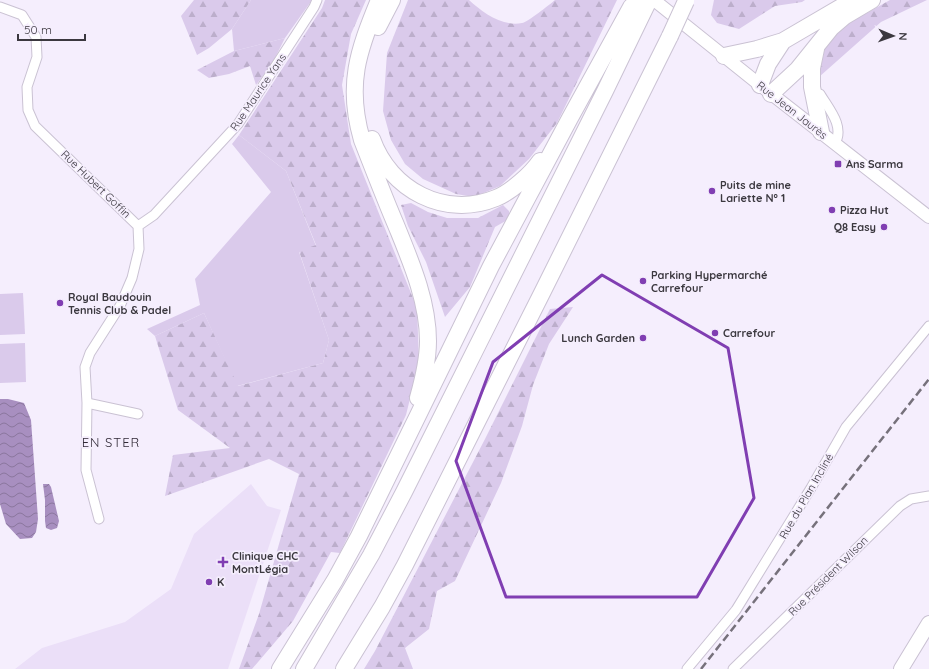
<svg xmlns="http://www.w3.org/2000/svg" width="929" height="669" font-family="Quicksand,sans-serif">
  <defs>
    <pattern id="forest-firs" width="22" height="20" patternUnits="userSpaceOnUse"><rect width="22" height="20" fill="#dacaeb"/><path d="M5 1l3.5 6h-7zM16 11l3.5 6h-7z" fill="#bcaecb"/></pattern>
    <pattern id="water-waves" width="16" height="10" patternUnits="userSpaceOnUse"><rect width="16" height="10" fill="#a88fc0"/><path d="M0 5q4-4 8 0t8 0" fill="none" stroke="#8a769d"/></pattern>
  </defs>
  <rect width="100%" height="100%" fill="#f5eefd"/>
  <path fill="#ebdff8" d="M 251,484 L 267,506 L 281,510 L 228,669 L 15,669 L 42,648 L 125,622 L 171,589 L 194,534 Z"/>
  <path fill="#dacaeb" d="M 251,0 L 312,0 L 285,38 L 234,51 L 232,29 Z
    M 239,135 L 286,171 L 316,246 L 299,252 L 329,340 L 323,363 L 237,386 L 204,313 L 155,336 L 147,329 L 200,305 L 195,279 L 271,192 L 232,144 Z
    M 23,293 L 25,334 L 0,335 L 0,294 Z
    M 25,343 L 26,382 L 0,383 L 0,344 Z"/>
  <path fill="url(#forest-firs)" d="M 194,0 L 251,0 L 232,29 L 209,48 L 197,55 L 181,16 Z
    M 325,0 L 366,0 L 351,34 L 342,85 L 351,144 L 417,308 L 419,362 L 406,415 L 340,553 L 331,552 L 293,621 L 252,669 L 239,669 L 259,614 L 299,474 L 269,459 L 165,496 L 173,455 L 230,448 L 178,410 L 155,336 L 204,313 L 238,386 L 323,363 L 329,340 L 299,251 L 316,245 L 286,171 L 239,135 L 322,8 Z
    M 408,0 L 469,0 C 482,12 502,27 522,23 C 528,22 549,5 555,0 L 617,0 L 557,123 L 529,159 L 500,186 L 474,197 L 456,194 L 423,179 L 405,164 L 391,140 L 383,111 L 387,53 Z
    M 714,0 L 805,0 L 802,2 L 775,6 L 739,29 L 717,23 L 711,15 Z
    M 890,0 L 927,0 L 881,22 L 819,77 L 825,47 L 842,27 Z
    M 285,38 L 273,62 L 256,85 L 250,66 L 229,74 L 209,78 L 197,70 L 234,51 Z
    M 411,203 L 428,212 L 447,218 L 478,218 L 503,205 L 509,211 L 509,219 L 495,227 L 470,287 L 445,317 L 426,262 L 408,226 L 401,205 Z
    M 573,307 L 549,344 L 533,385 L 522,426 L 501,483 L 455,581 L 437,591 L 429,629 L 405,648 L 413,669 L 364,669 L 375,651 L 485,439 L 550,309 Z"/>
  <path fill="url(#water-waves)" d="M 8,399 L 24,403 L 31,420 L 38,519 L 36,532 L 32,538 L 20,539 L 6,524 L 0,504 L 0,399 Z
    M 43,484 L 49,484 L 51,487 L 59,521 L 57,528 L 51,530 L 46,528 L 45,521 L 45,500 Z"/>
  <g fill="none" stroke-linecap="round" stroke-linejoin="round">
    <g stroke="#cac2d3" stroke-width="11">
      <path id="minor" d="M 0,7 L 22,15 L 36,37 L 37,57 L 27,87 L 28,110 L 35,126 L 138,226 L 139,249 L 132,278 L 120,306 L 90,353 L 85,367 L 87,403 L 86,470 L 99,519
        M 820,94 C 828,108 845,126 835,143
        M 138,226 L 154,215 L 238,124 L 314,7 L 317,0
        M 87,403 L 138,414
        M 687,669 L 736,610 L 811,488 L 846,427 L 929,326
        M 733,669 L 900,506 L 911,499 L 929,496"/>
    </g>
    <g stroke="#cac2d3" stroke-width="14">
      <path id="secondary" d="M 654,0 L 760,85 L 929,217"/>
    </g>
    <g stroke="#cac2d3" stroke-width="16">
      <path id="primary" d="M 901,669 L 929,623"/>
    </g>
    <g stroke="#cac2d3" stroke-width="18">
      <path id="motorway" d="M 379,0 C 358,51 346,85 362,140 C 373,168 384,197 396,225 C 411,262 428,301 428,341 C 428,361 423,380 418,398
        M 378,27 L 392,0
        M 816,49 L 812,68 L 812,87 L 821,132
        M 724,56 L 757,49 L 783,41 L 853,0
        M 760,85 L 768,64 L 783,41
        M 771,94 L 798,69 L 831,28 L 845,16 L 872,0
        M 372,139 C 390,190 445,219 496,198 C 511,192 531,174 540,161
        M 280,669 L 335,580 L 359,536 L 491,266 L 570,118 L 631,7 L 638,0
        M 304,669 L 371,555 L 404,492 L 605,91 L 649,0
        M 344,669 L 382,607 L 405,565 L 543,291 L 670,36"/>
    </g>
    <use href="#minor" stroke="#fff" stroke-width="9"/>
    <use href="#secondary" stroke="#fff" stroke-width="12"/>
    <use href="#primary" stroke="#fff" stroke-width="14"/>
    <use href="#motorway" stroke="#fff" stroke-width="16"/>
    <path stroke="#76717b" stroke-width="2.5" stroke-dasharray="8 4" stroke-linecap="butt" d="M 701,669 L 929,379"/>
    <g stroke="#cac2d3" stroke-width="18" stroke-linecap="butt">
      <path id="motorway-bridge" d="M 670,36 L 686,1"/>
    </g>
    <use href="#motorway-bridge" stroke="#fff" stroke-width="16"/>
  </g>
  <path fill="none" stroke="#803eb2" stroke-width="3" stroke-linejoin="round" d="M 602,275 L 728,348 L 754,498 L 697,597 L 506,597 L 456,461 L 493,362 Z"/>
  <g fill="#803eb2" stroke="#f5eefd" stroke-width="1.5">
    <rect x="834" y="160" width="8" height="8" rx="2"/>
    <circle cx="712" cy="191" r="4"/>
    <circle cx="832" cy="210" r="4"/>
    <circle cx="884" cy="227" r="4"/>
    <circle cx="643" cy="281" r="4"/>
    <circle cx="60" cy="303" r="4"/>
    <circle cx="715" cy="333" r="4"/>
    <circle cx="643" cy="338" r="4"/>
    <path d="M221 556h4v4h4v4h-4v4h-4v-4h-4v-4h4z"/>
    <circle cx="209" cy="582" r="4"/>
  </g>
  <g text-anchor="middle" stroke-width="3.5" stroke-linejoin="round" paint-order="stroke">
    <g font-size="11" fill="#3b383f" stroke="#f5eefd">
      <text transform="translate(258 92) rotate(-56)" y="4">Rue Maurice Yans</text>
      <text transform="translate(792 110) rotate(38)" y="4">Rue Jean Jaurès</text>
      <text transform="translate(96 184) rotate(44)" y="4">Rue Hubert Goffin</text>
      <text transform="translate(806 496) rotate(-60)" y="4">Rue du Plan Incliné</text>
      <text transform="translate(828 576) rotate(-45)" y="4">Rue Président Wilson</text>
    </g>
    <g font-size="11" font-weight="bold" fill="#3b383f" stroke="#f5eefd" text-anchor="start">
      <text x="846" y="168">Ans Sarma</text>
      <text x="720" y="189">Puits de mine<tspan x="720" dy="13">Lariette N° 1</tspan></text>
      <text x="840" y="214">Pizza Hut</text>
      <text x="876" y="231" text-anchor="end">Q8 Easy</text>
      <text x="651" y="279">Parking Hypermarché<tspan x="651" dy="13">Carrefour</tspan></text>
      <text x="68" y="301">Royal Baudouin<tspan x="68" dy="13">Tennis Club &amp; Padel</tspan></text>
      <text x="723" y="337">Carrefour</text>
      <text x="635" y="342" text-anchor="end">Lunch Garden</text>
      <text x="232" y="560">Clinique CHC<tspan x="232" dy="13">MontLégia</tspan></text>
      <text x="217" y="586">K</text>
    </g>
    <g font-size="13" letter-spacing="1" fill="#302936" stroke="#f5eefd">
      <text x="111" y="447">EN STER</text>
    </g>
  </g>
  <g transform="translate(893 36) rotate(92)" stroke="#f5eefd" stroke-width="3" paint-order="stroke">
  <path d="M0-3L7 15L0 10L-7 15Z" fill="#3b383f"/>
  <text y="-6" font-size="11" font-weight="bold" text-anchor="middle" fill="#3b383f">N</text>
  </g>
  <path d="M18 34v6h67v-6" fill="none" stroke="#3b383f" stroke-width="2"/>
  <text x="24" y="34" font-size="12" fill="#3b383f" stroke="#f5eefd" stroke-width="3" paint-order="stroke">50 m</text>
</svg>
